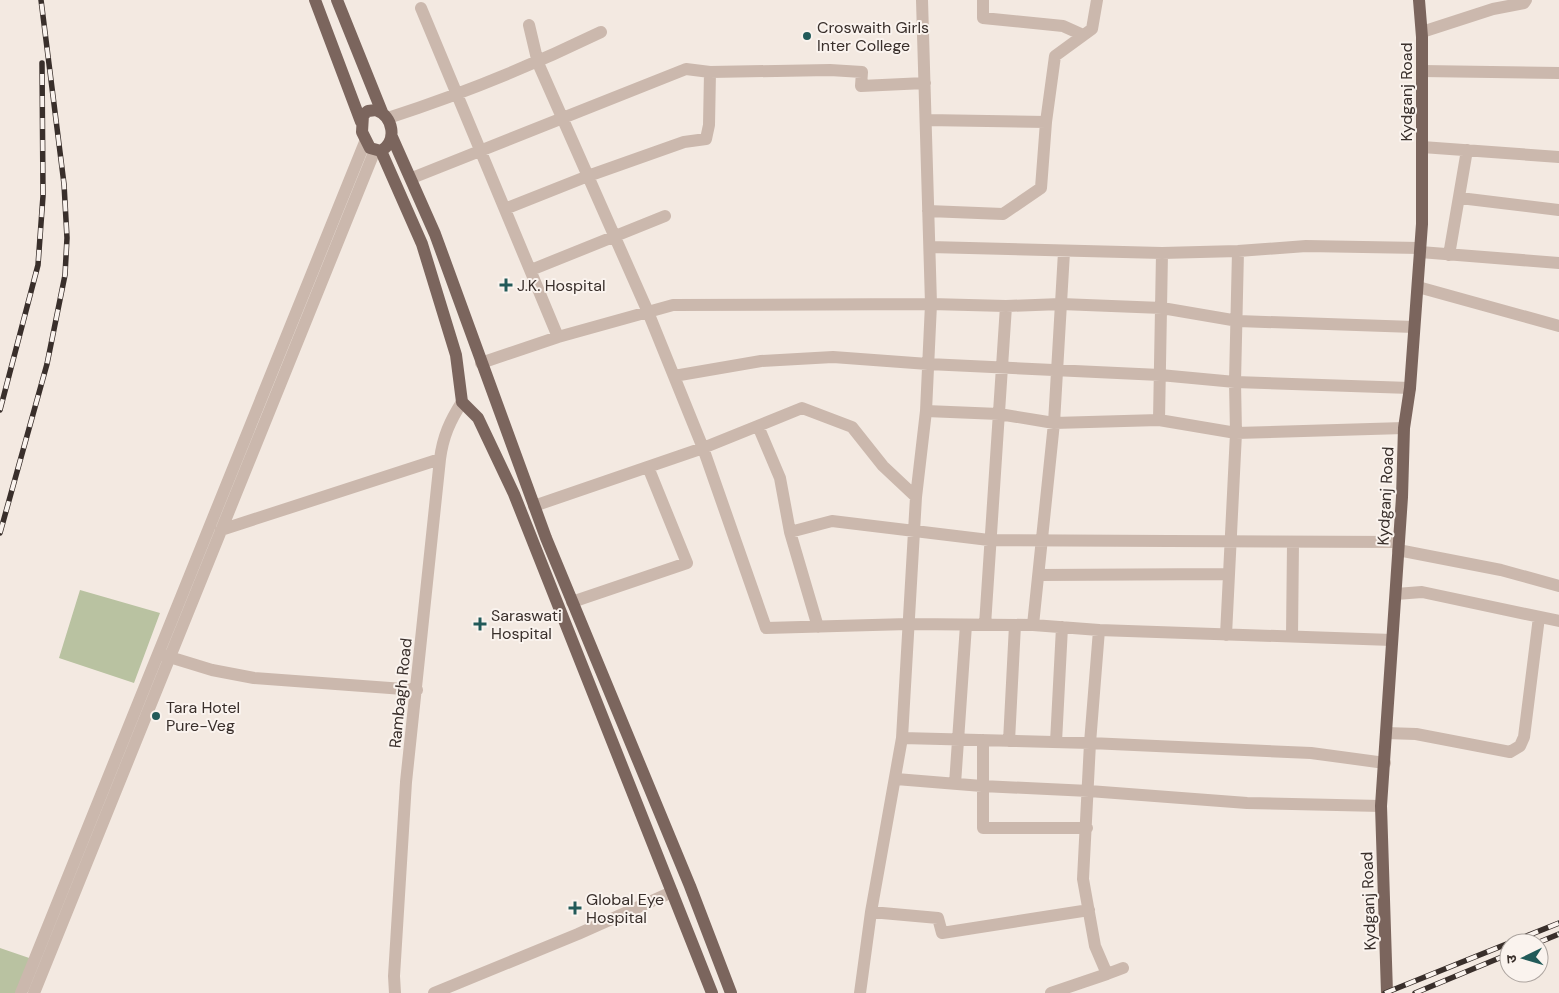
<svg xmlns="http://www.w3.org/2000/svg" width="1559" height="993" font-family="'DM Sans','Noto Sans Devanagari',sans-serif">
  <rect width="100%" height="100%" fill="#f3e9e1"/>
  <path fill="#b9c2a1" d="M 80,590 L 160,613 L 134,683 L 59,658 Z
    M 0,948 L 35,960 L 23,993 L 0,993 Z"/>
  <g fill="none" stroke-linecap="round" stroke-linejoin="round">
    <path stroke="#cbb8ad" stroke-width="12" d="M 983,0 L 983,18 L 1063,26 L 1083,35
      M 421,8 L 558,337
      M 529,25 L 538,63 L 648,312 L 703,448 L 766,628 L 908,624 L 1033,625 L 1099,630 L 1392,640
      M 1422,32 L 1493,9 L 1524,3 L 1526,0
      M 1422,71 L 1559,73
      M 388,118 C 462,94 531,66 601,32
      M 926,120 L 1046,122
      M 1422,147 L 1559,157
      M 412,178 L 686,69 L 710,72 L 830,70 L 862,72 L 861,86 L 925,83
      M 1460,198 L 1559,210
      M 505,209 L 588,176 L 684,142 L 706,139 L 709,125 L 710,72
      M 928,211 L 1003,214 L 1041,188 L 1046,122 L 1055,56 L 1092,29 L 1097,0
      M 930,247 L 1162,253 L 1238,251 L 1306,246 L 1420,248
      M 1420,252 L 1559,263
      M 1449,255 L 1467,150
      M 531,270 L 665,216
      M 1418,287 L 1559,326
      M 481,363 L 558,337 L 673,305 L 931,304 L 1006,306 L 1061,304 L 1162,308 L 1238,321 L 1414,327
      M 674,376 L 761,361 L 833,357 L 928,364 L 1160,375 L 1235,382 L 1410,388
      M 926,411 L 999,414 L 1054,423 L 1159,420 L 1236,433 L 1404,428
      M 1159,420 L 1162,253
      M 758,426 L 780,478 L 790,532 L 818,627
      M 534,506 L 703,448 L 802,408 L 852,427 L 883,466 L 916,497
      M 221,530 L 440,459
      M 790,532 L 832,521 L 989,540 L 1397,542
      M 1398,550 L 1501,570 L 1559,586
      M 1039,575 L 1228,574
      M 1396,594 L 1422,592 L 1559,621
      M 572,602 L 687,563 L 648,467
      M 985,625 L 1006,306
      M 1033,625 L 1054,423 L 1064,252
      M 1099,630 L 1090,743 L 1083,879 L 1095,946 L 1107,974 L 1123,968
      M 1226,635 L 1236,433 L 1235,382 L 1238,251
      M 1292,636 L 1293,543
      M 163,655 L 212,670 L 254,678 L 417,690
      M 1386,733 L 1416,734 L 1510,752 L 1520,746 L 1524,737 L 1539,617
      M 902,738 L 1090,743 L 1311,753 L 1385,763
      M 983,740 L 983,828 L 1087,828
      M 1009,741 L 1015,625
      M 1056,742 L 1062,627
      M 896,779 L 982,786 L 1089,791 L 1247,803 L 1381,806
      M 955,784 L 966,625
      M 871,912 L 938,918 L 942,933 L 1089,910
      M 21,993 L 365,142
      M 34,993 L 375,150
      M 395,993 L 394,976 L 406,782 L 440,459 C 443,436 450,421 462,402
      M 434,993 L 578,934 L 672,892
      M 860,993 L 871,912 L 902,738 L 916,497 L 926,411 L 931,304 L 922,0
      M 1051,993 L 1107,974"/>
    <path stroke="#7b655d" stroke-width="12" d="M 315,0 L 361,122
      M 337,0 L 382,112
      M 376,110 C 393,116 398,141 381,151 L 370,148 L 362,132 L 363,115 L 368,111 Z
      M 392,137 L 435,234 L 546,538 L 690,886 L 731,993
      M 381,151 L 422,244 L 456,355 L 462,402 L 478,418 L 514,494 L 712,993
      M 1387,993 L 1381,806 L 1402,497 L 1404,428 L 1410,388 L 1422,224 L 1422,37 L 1419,0"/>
    <g stroke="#392f2b" stroke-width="5.5">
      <path id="rail" d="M 0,410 L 38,265 L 43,196 L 42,63
        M 0,533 L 47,364 L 65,275 L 67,238 L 64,184 L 41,0
        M 1537,943 L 1559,934
        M 1385,993 L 1559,923
        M 1415,993 L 1509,954"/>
    </g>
    <use href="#rail" stroke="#faf3ee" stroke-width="4" stroke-dasharray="11" stroke-linecap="butt"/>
  </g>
  <g fill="#225a59" stroke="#faf3ee" stroke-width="2">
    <circle cx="807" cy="36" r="5"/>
    <path d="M503.5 277.5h5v5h5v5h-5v5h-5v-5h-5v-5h5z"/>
    <path d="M477.5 616.5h5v5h5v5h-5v5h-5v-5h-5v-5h5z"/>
    <circle cx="156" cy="716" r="5"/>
    <path d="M572.5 900.5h5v5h5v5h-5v5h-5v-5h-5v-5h5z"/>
  </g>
  <g text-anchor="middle" stroke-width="4" stroke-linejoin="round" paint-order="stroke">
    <g font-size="16" fill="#392f2b" stroke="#faf3ee" text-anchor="start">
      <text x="817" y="33">Croswaith Girls<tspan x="817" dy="18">Inter College</tspan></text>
      <text x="517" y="291">J.K. Hospital</text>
      <text x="491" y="621">Saraswati<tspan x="491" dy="18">Hospital</tspan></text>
      <text x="166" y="713">Tara Hotel<tspan x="166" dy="18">Pure-Veg</tspan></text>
      <text x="586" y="905">Global Eye<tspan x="586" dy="18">Hospital</tspan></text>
    </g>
    <g font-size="16" fill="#392f2b" stroke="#faf3ee">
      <text transform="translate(1406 92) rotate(-90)" y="6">Kydganj Road</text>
      <text transform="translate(1385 496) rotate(-87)" y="6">Kydganj Road</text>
      <text transform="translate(400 693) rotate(-84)" y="6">Rambagh Road</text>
      <text transform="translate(1368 901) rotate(-92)" y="6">Kydganj Road</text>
    </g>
  </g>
  <g transform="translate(1524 958) rotate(265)"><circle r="24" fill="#faf3ee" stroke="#ada5a0"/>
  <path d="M0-4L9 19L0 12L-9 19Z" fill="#225a59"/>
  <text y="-8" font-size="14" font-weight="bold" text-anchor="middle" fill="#392f2b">उ</text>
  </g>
</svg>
